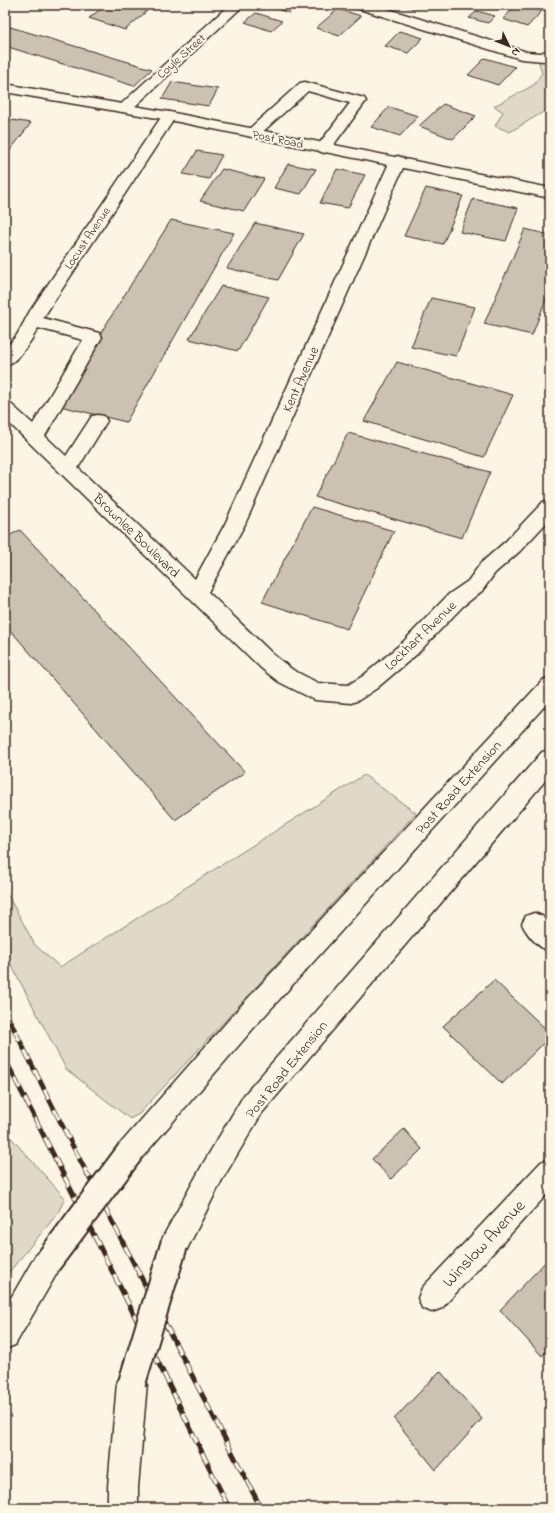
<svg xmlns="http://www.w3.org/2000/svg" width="555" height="1513" font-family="'Indie Flower',sans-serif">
  <rect width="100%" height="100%" fill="#fcf5e5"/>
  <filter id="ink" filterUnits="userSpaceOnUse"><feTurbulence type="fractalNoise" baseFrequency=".025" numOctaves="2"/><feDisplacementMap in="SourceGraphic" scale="8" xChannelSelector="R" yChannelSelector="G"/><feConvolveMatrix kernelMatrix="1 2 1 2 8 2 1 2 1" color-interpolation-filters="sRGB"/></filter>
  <g filter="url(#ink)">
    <path fill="#e0d8c8" stroke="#8e8173" d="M 550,54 L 550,108 L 510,132 L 495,126 L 503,112 L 494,106 L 534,85 L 542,73 L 538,59 Z
      M 364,775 L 416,813 L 139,1114 L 130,1119 L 66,1069 L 5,953 L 5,890 L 35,945 L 60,967 Z
      M 5,1131 L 65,1198 L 58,1213 L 5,1277 Z"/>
    <path fill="#ccc2b3" stroke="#3b2a1e" d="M 106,5 L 127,5 L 147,11 L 125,30 L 89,18 Z
      M 268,5 L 297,5 L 289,13 L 267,6 Z
      M 401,5 L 420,5 L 415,9 Z
      M 516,5 L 522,5 L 542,11 L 527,27 L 503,19 Z
      M 338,9 L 361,16 L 339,36 L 316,28 Z
      M 477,11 L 495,16 L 488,23 L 469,18 Z
      M 256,13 L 282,21 L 271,31 L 245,22 Z
      M 7,26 L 152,69 L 134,86 L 5,46 L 5,28 Z
      M 400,31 L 423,38 L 408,53 L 385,46 Z
      M 485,58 L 515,67 L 498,85 L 468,75 Z
      M 172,82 L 218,89 L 209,106 L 162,99 Z
      M 443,104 L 476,116 L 453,139 L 419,126 Z
      M 389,107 L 418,116 L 400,136 L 371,127 Z
      M 5,119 L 31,123 L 5,157 Z
      M 197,151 L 222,155 L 209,179 L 183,174 Z
      M 288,164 L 316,169 L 301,194 L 274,188 Z
      M 222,169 L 264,179 L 244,211 L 200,201 Z
      M 337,169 L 365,175 L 348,208 L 320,203 Z
      M 426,188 L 463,196 L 443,244 L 404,236 Z
      M 473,199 L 518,208 L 506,241 L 460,232 Z
      M 171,220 L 234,233 L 126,422 L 56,405 Z
      M 255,223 L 304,234 L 278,280 L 227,268 Z
      M 525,229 L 550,235 L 550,289 L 532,335 L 484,324 Z
      M 221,286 L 269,297 L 238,351 L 189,339 Z
      M 431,298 L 475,307 L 456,356 L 411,347 Z
      M 397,362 L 513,395 L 484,457 L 364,421 Z
      M 348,433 L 490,472 L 462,538 L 315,497 Z
      M 312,507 L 394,531 L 347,629 L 262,602 Z
      M 20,530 L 245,772 L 175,820 L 5,624 L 5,538 Z
      M 494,980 L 550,1033 L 550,1037 L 502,1084 L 443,1026 Z
      M 404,1129 L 422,1149 L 391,1179 L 372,1159 Z
      M 550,1257 L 550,1347 L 542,1356 L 500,1310 Z
      M 440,1371 L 482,1419 L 436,1470 L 394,1419 Z"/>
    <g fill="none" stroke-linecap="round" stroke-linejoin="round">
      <g stroke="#3b2a1e" stroke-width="3">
        <path id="minor" d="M 229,5 L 244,5 L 130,111 L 125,112 L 120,111 L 118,108 L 120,105 Z
          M 354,5 L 375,5 L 527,52 L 541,53 L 550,49 L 550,59 L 544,61 L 521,59 L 356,8 Z
          M 305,82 L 364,98 L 366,101 L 329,151 L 324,153 L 319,151 L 316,148 L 350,103 L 308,91 L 258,136 L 253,137 L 248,136 L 246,133 L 248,130 L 300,83 Z
          M 169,112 L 174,113 L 176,116 L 43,318 L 99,333 L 102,337 L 45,436 L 66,456 L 92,416 L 98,415 L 104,416 L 107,421 L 78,468 L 195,579 L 225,524 L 390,161 L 393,158 L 398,156 L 403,158 L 406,161 L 245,524 L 208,592 L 275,656 L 293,670 L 318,683 L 348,685 L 363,676 L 403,642 L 449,594 L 468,581 L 481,563 L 506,541 L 543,502 L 550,500 L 550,519 L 520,551 L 495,573 L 482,591 L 463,606 L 417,654 L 377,688 L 359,700 L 351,703 L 315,700 L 279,682 L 261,668 L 5,419 L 5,402 L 11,404 L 33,424 L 83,340 L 38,328 C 32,340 18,362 5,366 L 5,349 L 17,335 L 30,311 L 164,113 Z
          M 534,913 L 542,916 L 550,924 L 550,952 C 538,947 528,936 522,924 L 526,916 Z
          M 550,1158 L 550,1191 L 442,1308 L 432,1312 L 422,1308 L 418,1298 L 422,1288 L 541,1162 Z"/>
      </g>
      <g stroke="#3b2a1e" stroke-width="3">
        <path id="major" d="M 5,84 L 169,112 L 550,188 L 550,198 L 169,120 L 5,92 Z
          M 550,677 L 550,700 L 258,1023 L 139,1161 L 130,1165 L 121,1161 L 117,1152 L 121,1143 L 240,1007 L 543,680 Z
          M 550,750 L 550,775 L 262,1113 L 222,1180 L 184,1255 L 174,1259 L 164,1255 L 160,1245 L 164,1235 L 204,1162 L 244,1095 L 542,752 Z
          M 47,1249 L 57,1253 L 61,1263 L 57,1273 L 15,1345 L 5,1349 L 5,1308 L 37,1253 Z
          M 132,1368 L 142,1373 L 147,1383 L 138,1487 L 138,1508 L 108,1508 L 108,1487 L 117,1383 L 122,1373 Z"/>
      </g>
      <use href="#minor" fill="#fcf5e5" fill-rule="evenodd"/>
      <use href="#major" fill="#fcf5e5" fill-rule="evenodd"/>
      <g stroke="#3b2a1e" stroke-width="5">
        <path id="rail" d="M 5,1011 L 66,1133 L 261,1508
          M 5,1059 L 164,1374 L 229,1508"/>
      </g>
      <use href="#rail" stroke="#fcf5e5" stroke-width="3.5" stroke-dasharray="11" stroke-linecap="butt"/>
      <g stroke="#3b2a1e" stroke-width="30" stroke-linecap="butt">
        <path id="major-bridge" d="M 47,1263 L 130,1152
          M 132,1383 L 174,1245"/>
      </g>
      <use href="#major-bridge" stroke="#fcf5e5" stroke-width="26"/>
    </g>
  </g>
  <g text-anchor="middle" stroke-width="4" stroke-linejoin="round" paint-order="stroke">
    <g font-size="12" fill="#3b2a1e" stroke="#fcf5e5">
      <text transform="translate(181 56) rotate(-42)" y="4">Coyle Street</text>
      <text transform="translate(278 139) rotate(12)" y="4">Post Road</text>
      <text transform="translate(87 238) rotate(-56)" y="4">Locust Avenue</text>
    </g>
    <g font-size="14" fill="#3b2a1e" stroke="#fcf5e5">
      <text transform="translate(300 379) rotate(-66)" y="5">Kent Avenue</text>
      <text transform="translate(137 535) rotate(44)" y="5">Brownlee Boulevard</text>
      <text transform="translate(420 635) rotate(-44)" y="5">Lockhart Avenue</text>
      <text transform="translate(458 787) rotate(-48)" y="5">Post Road Extension</text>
      <text transform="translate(286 1069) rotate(-51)" y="5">Post Road Extension</text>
    </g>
    <g font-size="17" fill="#3b2a1e" stroke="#fcf5e5">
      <text transform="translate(483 1243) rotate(-47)" y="6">Winslow Avenue</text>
    </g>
  </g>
  <rect width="555" height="1513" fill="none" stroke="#fcf5e5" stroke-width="20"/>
  <rect x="10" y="10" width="535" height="1493" fill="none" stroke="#3b2a1e" stroke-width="1.5" filter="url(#ink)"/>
  <g transform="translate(509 46) rotate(133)" stroke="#fcf5e5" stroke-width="3" paint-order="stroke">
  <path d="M0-3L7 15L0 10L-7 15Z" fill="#3b2a1e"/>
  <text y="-6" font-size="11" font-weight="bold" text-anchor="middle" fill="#3b2a1e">N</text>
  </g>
</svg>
